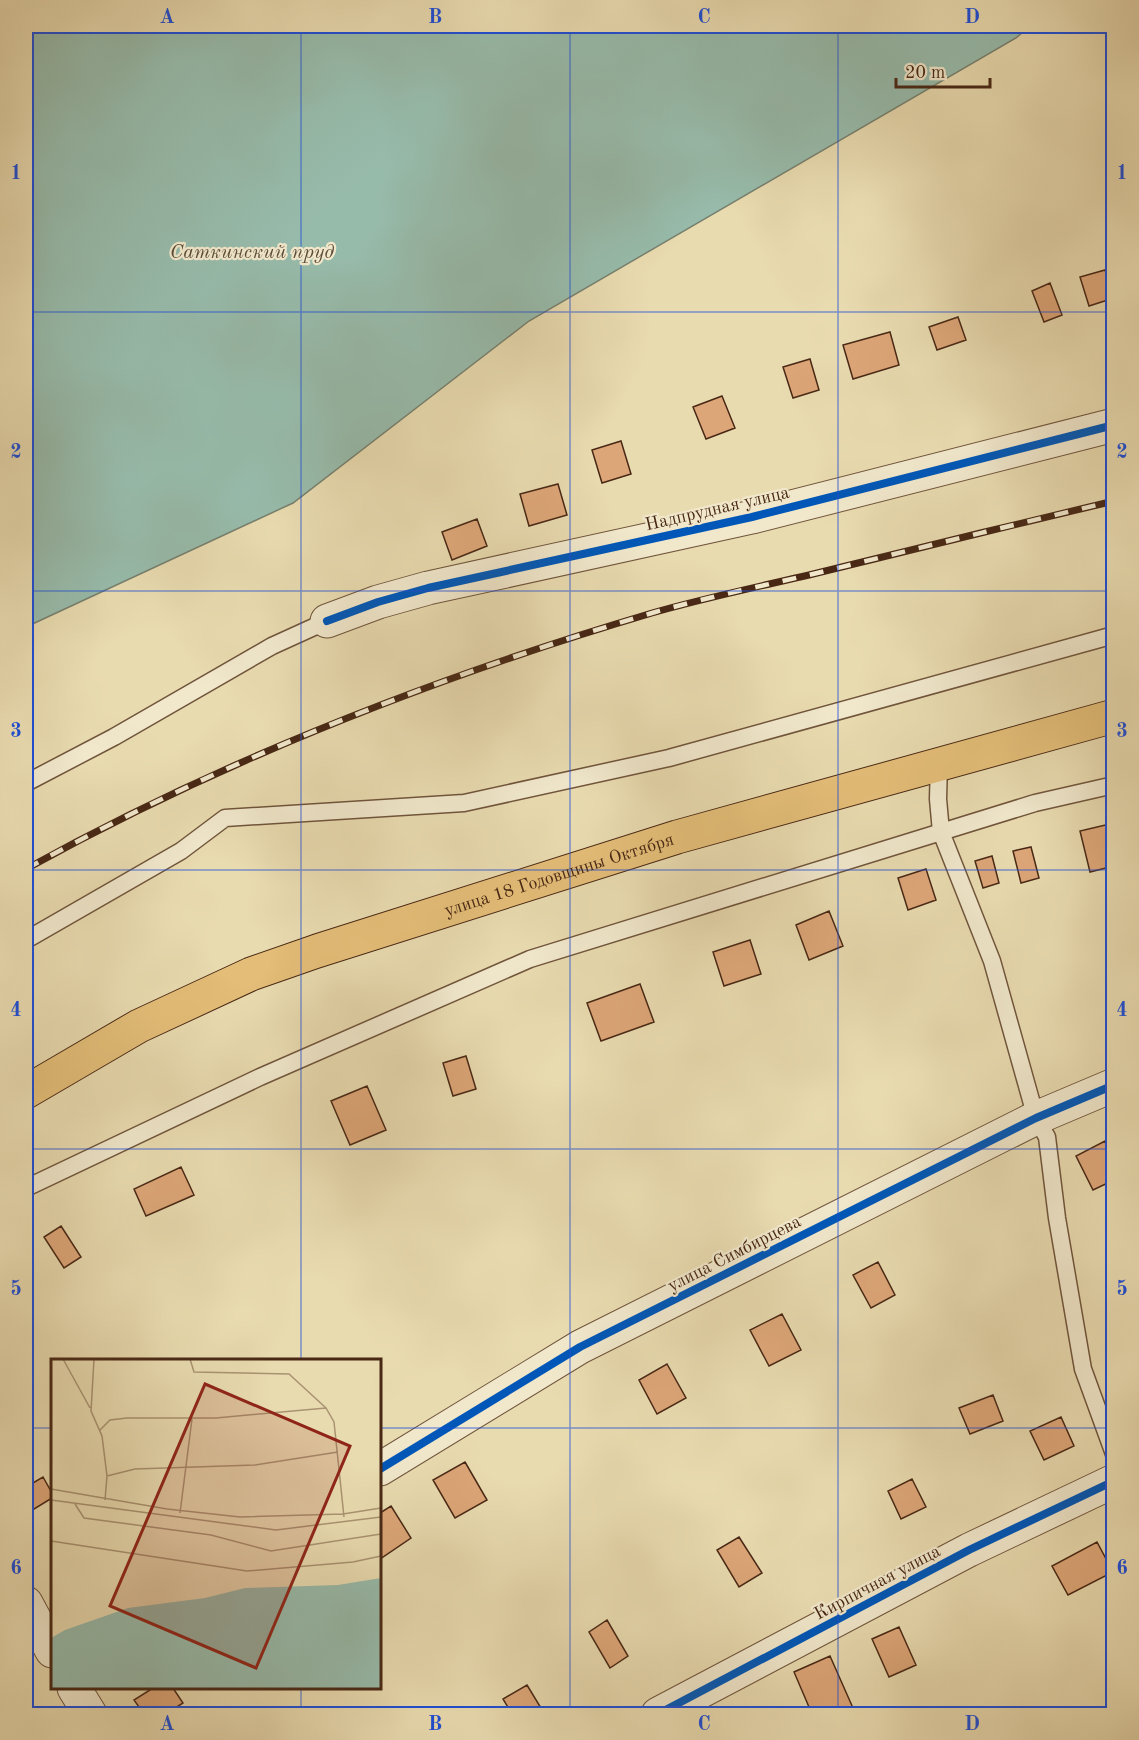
<svg xmlns="http://www.w3.org/2000/svg" width="1139" height="1740" font-family="'Old Standard TT',serif">
  <rect width="100%" height="100%" fill="#e9dbb0"/>
  <filter id="stains"><feTurbulence type="fractalNoise" baseFrequency=".00333" numOctaves="4"/><feColorMatrix values="0 0 0 0 .2 0 0 0 0 .09 0 0 0 0 .02 0 0 0 .5 -.17"/></filter>
  <radialGradient id="worn" r=".72"><stop offset=".6" stop-color="#630" stop-opacity="0"/><stop offset="1" stop-color="#630" stop-opacity=".3"/></radialGradient>
  <path fill="#97bbab" stroke="#77806f" stroke-width="1.5" d="M 26,26 L 1030,26 L 1016,38 L 529,321 L 293,503 L 26,627 Z"/>
  <path fill="#dda678" stroke="#482815" stroke-width="1.5" d="M 1105,270 L 1114,298 L 1089,306 L 1080,277 Z
    M 1050,283 L 1062,315 L 1044,322 L 1032,291 Z
    M 958,317 L 966,340 L 937,350 L 929,327 Z
    M 890,332 L 899,365 L 853,379 L 843,345 Z
    M 810,359 L 819,390 L 793,398 L 783,367 Z
    M 722,396 L 735,428 L 706,439 L 693,407 Z
    M 621,441 L 631,474 L 602,483 L 592,450 Z
    M 558,484 L 567,515 L 529,526 L 520,494 Z
    M 477,519 L 487,546 L 452,560 L 442,532 Z
    M 1114,823 L 1114,866 L 1090,872 L 1080,831 Z
    M 1031,847 L 1039,878 L 1021,883 L 1013,851 Z
    M 992,856 L 999,883 L 983,888 L 975,861 Z
    M 926,869 L 936,900 L 908,910 L 898,878 Z
    M 829,911 L 843,946 L 809,960 L 796,925 Z
    M 750,940 L 761,974 L 724,986 L 713,952 Z
    M 640,984 L 654,1022 L 601,1041 L 587,1003 Z
    M 466,1056 L 476,1089 L 453,1096 L 443,1063 Z
    M 367,1086 L 386,1130 L 350,1145 L 331,1101 Z
    M 1105,1141 L 1114,1158 L 1114,1180 L 1093,1190 L 1076,1156 Z
    M 181,1167 L 194,1195 L 146,1216 L 134,1189 Z
    M 61,1226 L 81,1257 L 64,1268 L 44,1237 Z
    M 878,1262 L 895,1295 L 871,1308 L 853,1275 Z
    M 782,1314 L 801,1350 L 769,1366 L 750,1330 Z
    M 667,1364 L 686,1398 L 657,1414 L 639,1380 Z
    M 993,1395 L 1003,1421 L 970,1434 L 959,1408 Z
    M 1061,1417 L 1074,1446 L 1044,1460 L 1030,1431 Z
    M 465,1462 L 487,1500 L 455,1518 L 433,1480 Z
    M 43,1477 L 52,1493 L 52,1498 L 26,1514 L 26,1487 Z
    M 912,1479 L 926,1507 L 901,1519 L 888,1491 Z
    M 391,1506 L 411,1538 L 380,1559 L 380,1513 Z
    M 739,1537 L 762,1573 L 739,1587 L 717,1550 Z
    M 1097,1542 L 1113,1572 L 1068,1595 L 1052,1566 Z
    M 607,1620 L 628,1656 L 610,1668 L 589,1632 Z
    M 899,1627 L 916,1665 L 889,1677 L 872,1639 Z
    M 830,1656 L 853,1708 L 838,1714 L 812,1714 L 794,1672 Z
    M 527,1685 L 544,1713 L 512,1714 L 503,1699 Z
    M 153,1688 L 173,1688 L 183,1703 L 166,1714 L 144,1714 L 134,1700 Z"/>
  <g fill="none" stroke-linecap="round" stroke-linejoin="round">
    <g stroke="#70553c" stroke-width="19">
      <path id="lane" d="M 939,763 L 938,799 L 941,832 L 992,961 L 1036,1118 L 1047,1137 L 1057,1218 L 1083,1369 L 1114,1454
        M 26,783 L 114,737 L 272,646 L 327,621
        M 26,940 L 181,851 L 225,818 L 464,803 L 669,758 L 1114,635
        M 26,1188 L 260,1077 L 530,959 L 1035,803 L 1114,785"/>
    </g>
    <g stroke="#70553c" stroke-width="35">
      <path id="street" d="M 327,621 L 378,602 L 428,588 L 752,517 L 1114,425
        M 380,1469 L 580,1347 L 1036,1118 L 1114,1085
        M 26,1603 L 52,1651
        M 74,1688 L 90,1714
        M 658,1714 L 969,1550 L 1114,1481"/>
    </g>
    <g stroke="#482815" stroke-width="35">
      <g id="primary">
        <path id="s1" d="M 26,1092 L 139,1026 L 251,974 L 317,951 L 677,837 L 1114,716"/>
      </g>
    </g>
    <use href="#lane" stroke="#f1e8cc" stroke-width="16"/>
    <use href="#street" stroke="#f1e8cc" stroke-width="33"/>
    <use href="#primary" stroke="#e4be78" stroke-width="33"/>
    <g stroke="#482815" stroke-width="7">
      <path id="rail" d="M 26,869 C 223,760 436,677 652,613 C 704,598 757,587 809,575 C 911,550 1012,525 1114,501"/>
    </g>
    <use href="#rail" stroke="#f1e8cc" stroke-width="4.5" stroke-dasharray="14" stroke-linecap="butt"/>
    <g stroke="#f1e8cc" stroke-width="11">
      <path id="cycleway" d="M 327,621 L 378,602 L 428,588 L 752,517 L 1114,425
        M 380,1469 L 580,1347 L 1036,1118 L 1114,1085
        M 658,1714 L 969,1550 L 1114,1481"/>
    </g>
    <use href="#cycleway" stroke="#0057b8" stroke-width="8"/>
  </g>
  <path fill="none" stroke="#1d4ed8" stroke-width="1.5" stroke-opacity="0.55" d="M 301,26 L 301,1360M 570,26 L 570,1714M 838,26 L 838,1714M 26,312 L 1114,312M 26,591 L 1114,591M 26,870 L 1114,870M 26,1149 L 1114,1149M 26,1428 L 52,1428M 380,1428 L 1114,1428M 301,1688 L 301,1714"/>
  <g text-anchor="middle" stroke-width="4.5" stroke-linejoin="round" paint-order="stroke">
    <g font-size="18" fill="#482815" stroke="#f1e8cc">
      <text transform="translate(717 508) rotate(-13)" y="6">Надпрудная улица</text>
      <text dy="6" stroke="none"><textPath href="#s1" startOffset="578">улица 18 Годовщины Октября</textPath></text>
      <text transform="translate(734 1253) rotate(-27)" y="6">улица Симбирцева</text>
      <text transform="translate(877 1582) rotate(-28)" y="6">Кирпичная улица</text>
    </g>
    <g font-size="20" font-style="italic" fill="#5c4d3a" stroke="#f1e8cc">
      <text x="252" y="258">Саткинский пруд</text>
    </g>
  </g>
  <g transform="translate(51 1359)">
    <rect width="330" height="330" fill="#e9dbb0"/>
    <path d="M 330,219 L 330,330 L 0,330 L 0,279 L 14,271 L 77,249 L 154,239 L 194,229 L 287,226 Z" fill="#97bbab"/>
    <path fill="none" stroke="#a99372" stroke-width="1.5" d="M 12,0 L 39,49M 43,0 L 40,52 L 51,77 L 56,117 L 54,141M 139,0 L 143,13 L 238,15 L 275,49 L 283,63 L 293,158M 49,71 L 59,61 L 76,59 L 165,59 L 275,49M 56,117 L 84,110 L 204,106 L 287,93M 0,130 L 116,150 L 189,158 L 292,155 L 330,149M 0,141 L 225,171 L 330,158M 24,145 L 33,159 L 160,176 L 220,192 L 330,175M 129,154 L 141,60M 0,182 L 196,212 L 302,203 L 330,197"/>
    <path fill="#8f2418" fill-opacity="0.15" stroke="#8f2418" stroke-width="3" d="M 154,25 L 299,87 L 205,309 L 59,247 Z"/>
    <rect width="330" height="330" fill="none" stroke="#482815" stroke-width="3"/>
  </g>
  <rect width="1139" height="1740" fill="none" stroke="#e9dbb0" stroke-width="66"/>
  <path d="M896 78v9h94v-9" fill="none" stroke="#482815" stroke-width="3"/>
  <text x="905" y="78" font-size="18" fill="#482815" stroke="#f1e8cc" stroke-width="4.5" paint-order="stroke">20 m</text>
  <rect x="33" y="33" width="1073" height="1674" fill="none" stroke="#1d4ed8" stroke-width="2"/>
  <g font-size="20" text-anchor="middle" font-weight="bold" fill="#1d4ed8">
    <text x="167" y="23">A</text>
    <text x="435" y="23">B</text>
    <text x="704" y="23">C</text>
    <text x="972" y="23">D</text>
    <text x="16" y="179">1</text>
    <text x="1122" y="179">1</text>
    <text x="16" y="458">2</text>
    <text x="1122" y="458">2</text>
    <text x="16" y="737">3</text>
    <text x="1122" y="737">3</text>
    <text x="16" y="1016">4</text>
    <text x="1122" y="1016">4</text>
    <text x="16" y="1295">5</text>
    <text x="1122" y="1295">5</text>
    <text x="16" y="1574">6</text>
    <text x="1122" y="1574">6</text>
    <text x="167" y="1730">A</text>
    <text x="435" y="1730">B</text>
    <text x="704" y="1730">C</text>
    <text x="972" y="1730">D</text>
  </g>
  <rect width="100%" height="100%" filter="url(#stains)"/>
  <rect width="100%" height="100%" fill="url(#worn)"/>
</svg>
